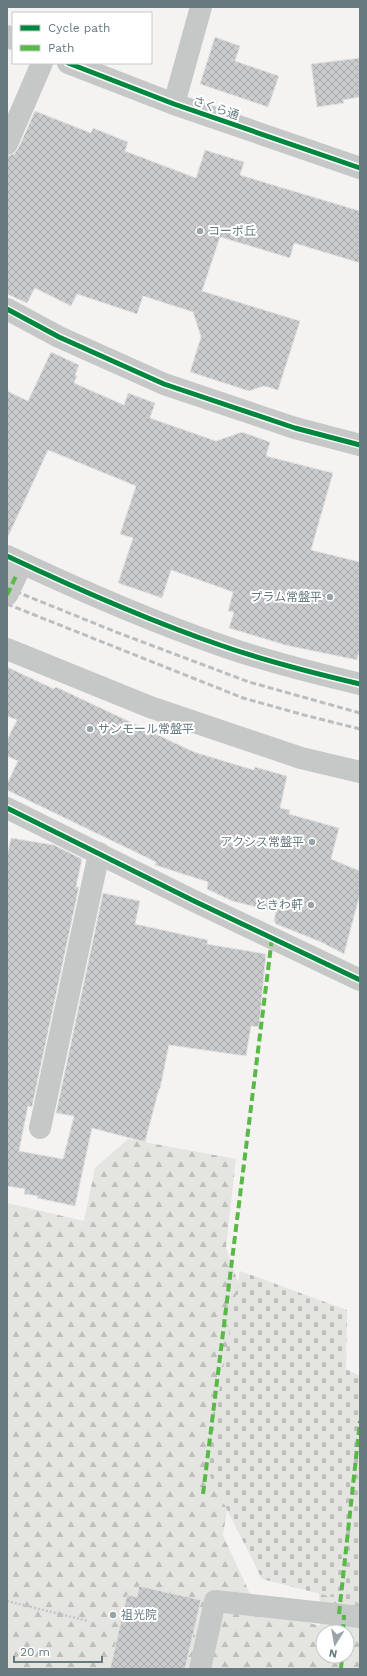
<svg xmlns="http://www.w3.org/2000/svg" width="367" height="1676" font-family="'Work Sans','Noto Sans JP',sans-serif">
  <defs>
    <pattern id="forest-firs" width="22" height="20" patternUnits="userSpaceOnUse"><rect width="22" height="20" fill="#e4e5e0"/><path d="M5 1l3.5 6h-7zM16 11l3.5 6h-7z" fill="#bdbfbb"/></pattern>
    <pattern id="cemetery-stones" width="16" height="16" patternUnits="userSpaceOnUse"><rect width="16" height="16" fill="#e4e5e0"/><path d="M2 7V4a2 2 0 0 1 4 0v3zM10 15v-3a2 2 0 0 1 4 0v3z" fill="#bdbfbb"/></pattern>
    <pattern id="building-cross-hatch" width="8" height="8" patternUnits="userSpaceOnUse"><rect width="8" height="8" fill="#cacbcc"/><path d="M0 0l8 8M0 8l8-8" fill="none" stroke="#a8aaab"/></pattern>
  </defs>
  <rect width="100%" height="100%" fill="#f4f3f2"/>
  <path fill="url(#forest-firs)" fill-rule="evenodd" d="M 128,1139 L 236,1159 L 226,1247 L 255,1333 L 223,1535 L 256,1607 L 320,1626 L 319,1589 L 360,1600 L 360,1669 L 7,1669 L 7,1203 L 84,1221 L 95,1168 ZM 323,1632 L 347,1632 L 347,1656 L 323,1656 Z"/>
  <path fill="url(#cemetery-stones)" d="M 240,1271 L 347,1310 L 346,1369 L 360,1376 L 360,1604 L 262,1579 L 206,1468 Z"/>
  <path fill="url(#building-cross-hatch)" stroke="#e3e2e2" d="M 215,37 L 240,46 L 235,61 L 279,76 L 268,107 L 200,84 Z
    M 360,58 L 360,97 L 343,100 L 344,103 L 317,107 L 311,64 Z
    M 35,111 L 91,133 L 93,128 L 128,142 L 125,151 L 196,178 L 205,150 L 244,162 L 240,175 L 360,211 L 360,263 L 294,243 L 290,258 L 220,237 L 202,291 L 300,321 L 278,390 L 264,386 L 249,391 L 190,372 L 201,337 L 193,312 L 143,296 L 137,314 L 77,294 L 71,306 L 35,288 L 27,303 L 7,294 L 7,156 L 14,154 L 18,149 Z
    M 51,352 L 79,365 L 75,375 L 77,376 L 74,383 L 124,405 L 128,393 L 155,403 L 150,418 L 216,441 L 242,432 L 270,442 L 266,456 L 333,473 L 311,550 L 360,562 L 360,648 L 357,660 L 285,645 L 229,628 L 234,612 L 228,611 L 233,592 L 171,570 L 162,598 L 118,583 L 133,538 L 120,534 L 136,486 L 48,450 L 7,539 L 7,391 L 28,401 Z
    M 7,667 L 54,689 L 56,687 L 194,752 L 254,770 L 255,767 L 287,776 L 280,808 L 290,810 L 289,814 L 339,828 L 331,859 L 360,871 L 360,894 L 344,954 L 321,942 L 276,924 L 274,921 L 276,912 L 232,901 L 207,889 L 208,882 L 155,865 L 156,862 L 7,790 L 7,784 L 18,761 L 7,756 L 7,740 L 17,720 L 7,716 Z
    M 11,838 L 54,845 L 82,859 L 76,887 L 79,887 L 32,1107 L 28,1106 L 19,1151 L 63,1159 L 74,1116 L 56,1113 L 103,893 L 140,901 L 135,924 L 208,940 L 207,944 L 266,954 L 259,1027 L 251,1026 L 246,1056 L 169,1045 L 160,1089 L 159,1089 L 145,1142 L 92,1128 L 75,1206 L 37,1198 L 38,1196 L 24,1194 L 25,1189 L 7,1186 L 7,856 Z
    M 139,1586 L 201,1600 L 185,1669 L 110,1669 L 127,1595 L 137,1597 Z"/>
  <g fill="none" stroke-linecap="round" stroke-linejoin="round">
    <path stroke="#c4c5c6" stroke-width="2.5" stroke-dasharray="2 2" stroke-linecap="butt" d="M 7,1601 L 88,1621"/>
    <path stroke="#c6c8c8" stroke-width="22" d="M 7,36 L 13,39
      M 68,63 L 174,104 L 360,168
      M 174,104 L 201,7
      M 7,144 L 42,63
      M 7,309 L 59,337 L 164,384 L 295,428 L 360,445
      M 7,556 C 77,589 147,620 220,645 C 265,661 313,673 360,684
      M 7,649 L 150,707 L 301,758 L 360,772
      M 7,808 L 194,901 L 360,980
      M 40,1128 L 99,853
      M 200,1669 L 215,1601 L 360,1617"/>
    <path stroke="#bcbdbe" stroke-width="3" stroke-dasharray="6 3" stroke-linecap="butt" d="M 7,588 L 116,632 L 249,682 L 360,713
      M 7,604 L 243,698 L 304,715 L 360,729"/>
    <path stroke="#c6c8c8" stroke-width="22" d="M 7,595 L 17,574"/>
    <path stroke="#58b947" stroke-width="4" stroke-dasharray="8 4" stroke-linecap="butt" d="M 7,595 L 17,574
      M 203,1494 L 272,938
      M 339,1614 L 360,1421
      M 343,1632 L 344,1615
      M 341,1669 L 342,1656"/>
    <g stroke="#fff" stroke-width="8">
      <path id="cycleway" d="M 68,63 L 174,104 L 360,168
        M 7,309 L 59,337 L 164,384 L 295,428 L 360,445
        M 7,556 C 77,589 147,620 220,645 C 265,661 313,673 360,684
        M 7,808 L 194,901 L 360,980"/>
    </g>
    <use href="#cycleway" stroke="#00873e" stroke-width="5"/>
  </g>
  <g fill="#98a4a8" stroke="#fff" stroke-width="1.5">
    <circle cx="200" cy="231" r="4"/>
    <circle cx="330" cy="597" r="4"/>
    <circle cx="90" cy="729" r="4"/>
    <circle cx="312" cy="842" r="4"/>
    <circle cx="311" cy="905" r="4"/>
    <circle cx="113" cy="1615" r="4"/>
  </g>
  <g text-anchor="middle" stroke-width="4" stroke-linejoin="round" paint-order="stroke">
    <g font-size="12" fill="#667a80" stroke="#fff">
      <text transform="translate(216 108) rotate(19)" y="4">さくら通</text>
    </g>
    <g font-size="12" fill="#667a80" stroke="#fff" text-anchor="start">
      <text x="208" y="235">コーポ丘</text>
      <text x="322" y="601" text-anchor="end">プラム常盤平</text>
      <text x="98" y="733">サンモール常盤平</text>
      <text x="304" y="846" text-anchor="end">アクシス常盤平</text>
      <text x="303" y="909" text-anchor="end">ときわ軒</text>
      <text x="121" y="1619">祖光院</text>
    </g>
  </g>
  <rect width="367" height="1676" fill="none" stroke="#667a80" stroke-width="16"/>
  <rect x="12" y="12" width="140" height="52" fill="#ffffff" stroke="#c2cacc"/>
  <rect x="20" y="25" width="20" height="6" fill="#00873e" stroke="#c2cacc"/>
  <text x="48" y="32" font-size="12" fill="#667a80">Cycle path</text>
  <rect x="20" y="45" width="20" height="6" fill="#58b947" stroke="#c2cacc"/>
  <text x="48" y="52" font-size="12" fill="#667a80">Path</text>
  <g transform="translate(335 1644) rotate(191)"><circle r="19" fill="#ffffff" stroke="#c2cacc"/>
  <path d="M0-3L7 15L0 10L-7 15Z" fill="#98a4a8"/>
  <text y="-6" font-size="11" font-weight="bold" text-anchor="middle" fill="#667a80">N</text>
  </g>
  <path d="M14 1656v6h88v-6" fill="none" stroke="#667a80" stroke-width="2"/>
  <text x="20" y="1656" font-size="12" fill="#667a80" stroke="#ffffff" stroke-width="3" paint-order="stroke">20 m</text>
</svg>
